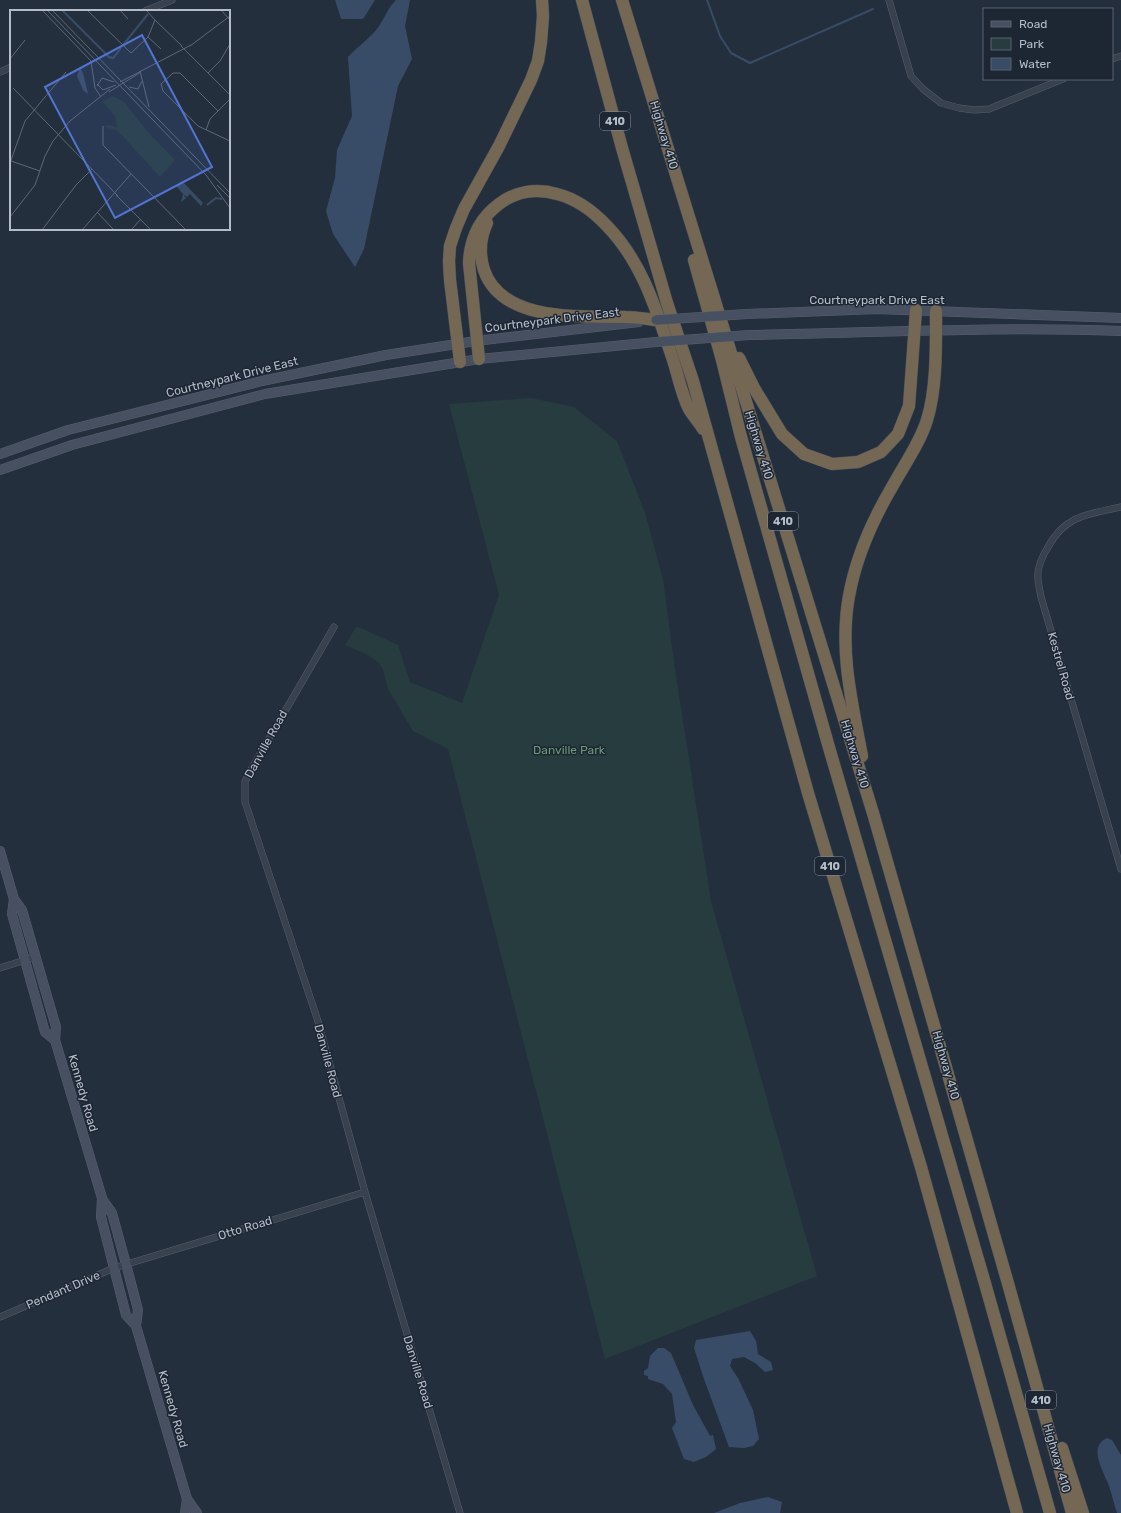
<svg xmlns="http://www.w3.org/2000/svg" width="1121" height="1513" font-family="Rubik,sans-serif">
  <rect width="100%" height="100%" fill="#242f3e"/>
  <path fill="#263c3f" d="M 531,398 L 574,407 L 617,441 L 645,513 L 663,579 L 675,669 L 711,901 L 817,1276 L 605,1359 L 448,749 L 413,731 L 388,689 L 383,670 L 379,663 L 368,655 L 345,645 L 356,627 L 361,628 L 398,645 L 410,682 L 462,703 L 499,595 L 449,404 Z"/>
  <path fill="#394c67" d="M 335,0 L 375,0 L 363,19 L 341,19 Z
    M 396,0 L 410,0 L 405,26 L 412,59 L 398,86 L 364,249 L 355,267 L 333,234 L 326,211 L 335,178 L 337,150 L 352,116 L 348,57 C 357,47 368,40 377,29 C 384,20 387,9 396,0 Z
    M 750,1331 L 756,1341 L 758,1354 L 771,1362 L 773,1370 L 765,1372 L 755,1363 L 744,1357 L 732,1359 L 730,1366 L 738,1378 L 753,1410 L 759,1439 L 753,1446 L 744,1448 L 729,1447 L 704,1379 L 694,1348 L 696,1340 Z
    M 658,1348 L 664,1348 L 671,1353 L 693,1405 L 710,1436 L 713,1435 L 716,1449 L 706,1457 L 694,1462 L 684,1459 L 672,1428 L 676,1422 L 672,1394 L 663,1384 L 648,1379 L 648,1376 L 644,1375 L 644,1371 L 648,1368 L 650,1356 Z
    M 1107,1438 L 1112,1440 L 1121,1455 L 1121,1513 L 1117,1513 C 1114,1504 1112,1495 1109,1486 C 1104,1472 1087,1447 1107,1438 Z
    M 768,1497 L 782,1502 L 780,1513 L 714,1513 L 740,1503 Z"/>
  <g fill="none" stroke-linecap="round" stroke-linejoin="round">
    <path stroke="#394c67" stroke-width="2" d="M 707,0 L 720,36 L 731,53 L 750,63 L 873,9"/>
    <g stroke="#565f6c" stroke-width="7">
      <path id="minor" d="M 889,0 L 911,76 L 923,89 L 941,103 L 959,108 L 974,110 L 989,109 L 1063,79
        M 145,11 L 172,0
        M 1112,59 L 1121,56
        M 0,72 L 11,67
        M 1121,507 C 1089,514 1065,515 1048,547 C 1043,555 1039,563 1038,573 C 1037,580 1040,590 1041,597 L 1121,869
        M 334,627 L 249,773 L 245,782 L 245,802 L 317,1018 L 365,1192 L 460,1513
        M 0,968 L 35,957
        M 0,1317 L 114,1268 L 365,1192"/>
    </g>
    <g stroke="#565f6c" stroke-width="10">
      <path id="secondary" d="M 747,314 L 877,309 L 1121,318
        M 749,335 C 873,333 997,326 1121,331
        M 0,454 L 68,430 L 262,381 L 386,355 L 476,341 L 639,322
        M 0,470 L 72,445 L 265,394 L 479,359 L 656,342
        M 0,851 L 14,899 L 22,910 L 56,1027 L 55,1040 L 102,1198 L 101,1217 L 126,1315 L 136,1326
        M 14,899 L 12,914 L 45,1032 L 55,1040
        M 102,1199 L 112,1213 L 126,1264 L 138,1310 L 136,1326 L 187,1499 L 185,1513
        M 187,1499 L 197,1513"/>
    </g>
    <g stroke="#434c59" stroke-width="13">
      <path id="motorway" d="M 582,0 L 622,148 L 667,303 L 693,381 L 808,793 L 921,1167 L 1017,1513
        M 622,0 L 873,813 L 1009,1287 L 1072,1513
        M 487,223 C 480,238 479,254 484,270 C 502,323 582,316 626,317 C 636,317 647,319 656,320
        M 694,260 L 722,360 L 741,437 L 828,744 L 984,1280 L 1050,1513
        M 739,358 L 754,388 L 782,434 L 804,454 L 832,464 L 858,462 L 881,452 L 898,434 L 909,406 L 916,310
        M 479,359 L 469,263 C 470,238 479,219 499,204 C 516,191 537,188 557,194 C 577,199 593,211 607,226 C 643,263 657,312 673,360 C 678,375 682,396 689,409 C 693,416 699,422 703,429
        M 460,362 L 450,280 L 449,261 L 450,246 L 456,228 L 464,209 L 499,146 L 531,80 L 538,61 L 541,42 L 543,16 L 542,0
        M 862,756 C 852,703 839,650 849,596 C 856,557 872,521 892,487 C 904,465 920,443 927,420 C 937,388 936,344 936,311
        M 1062,1448 L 1083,1513"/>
    </g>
    <use href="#minor" stroke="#38414e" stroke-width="6"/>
    <use href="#secondary" stroke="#465061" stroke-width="9"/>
    <use href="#motorway" stroke="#746855" stroke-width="12"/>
    <g stroke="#565f6c" stroke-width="10" stroke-linecap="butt">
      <path id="secondary-bridge" d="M 656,320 L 747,314
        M 656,342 L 749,335"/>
    </g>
    <use href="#secondary-bridge" stroke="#465061" stroke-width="9"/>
  </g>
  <g text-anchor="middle" stroke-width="3" stroke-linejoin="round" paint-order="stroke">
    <g fill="#1d2633" stroke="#878f9c" stroke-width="1">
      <rect x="600" y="112" width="30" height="18" rx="3"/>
      <rect x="768" y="512" width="30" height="18" rx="3"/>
      <rect x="815" y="857" width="30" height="18" rx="3"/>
      <rect x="1026" y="1391" width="30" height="18" rx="3"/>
    </g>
    <g font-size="11" font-weight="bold" fill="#b4bcc9">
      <text x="615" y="125">410</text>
      <text x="783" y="525">410</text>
      <text x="830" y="870">410</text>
      <text x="1041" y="1404">410</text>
    </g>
    <g font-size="12" fill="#b4bcc9" stroke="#1d2633">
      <text transform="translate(664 135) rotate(73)" y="4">Highway 410</text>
      <text x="877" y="304">Courtneypark Drive East</text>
      <text transform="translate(552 320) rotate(-7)" y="4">Courtneypark Drive East</text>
      <text transform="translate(232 377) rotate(-14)" y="4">Courtneypark Drive East</text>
      <text transform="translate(759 445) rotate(73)" y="4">Highway 410</text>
      <text transform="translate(1061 666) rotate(74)" y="4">Kestrel Road</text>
      <text transform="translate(266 744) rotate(-61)" y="4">Danville Road</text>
      <text transform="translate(855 754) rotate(73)" y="4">Highway 410</text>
      <text transform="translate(328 1061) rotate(75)" y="4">Danville Road</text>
      <text transform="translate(946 1065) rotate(74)" y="4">Highway 410</text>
      <text transform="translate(83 1093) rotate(74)" y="4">Kennedy Road</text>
      <text transform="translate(245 1228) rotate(-17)" y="4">Otto Road</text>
      <text transform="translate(63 1290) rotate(-23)" y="4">Pendant Drive</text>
      <text transform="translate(418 1372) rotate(73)" y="4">Danville Road</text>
      <text transform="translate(173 1409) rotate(74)" y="4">Kennedy Road</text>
      <text transform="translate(1057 1458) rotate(74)" y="4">Highway 410</text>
    </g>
    <g font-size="12" fill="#6b9a76" stroke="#1d2633">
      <text x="569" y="754">Danville Park</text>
    </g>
  </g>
  <g transform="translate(10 10)">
    <rect width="220" height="220" fill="#242f3e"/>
    <path d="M 103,86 L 114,92 L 138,122 L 165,150 L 150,167 L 108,121 L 94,117 L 99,115 L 107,117 L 105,106 L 92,91 Z" fill="#263c3f"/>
    <path d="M 70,57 L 73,63 L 78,84 L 73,80 L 67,66 ZM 172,171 L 193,193 L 191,196 L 180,184 L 177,187 L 173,184 L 176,188 L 171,192 L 173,184 L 166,176 Z" fill="#394c67"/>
    <path fill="none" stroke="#394c67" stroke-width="2" d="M 52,0 L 99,47 L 103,48 L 111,38M 113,35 L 138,4M 197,195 L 206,188 L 212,189"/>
    <path fill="none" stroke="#5e6776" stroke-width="1" d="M 32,0 L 81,51 L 85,78 L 91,87M 37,0 L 196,165 L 220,198M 42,0 L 220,183M 77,0 L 121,43 L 138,27 L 145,10M 110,0 L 118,9M 136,0 L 145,10M 211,0 L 220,10M 145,10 L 172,36M 138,27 L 151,39M 171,36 L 220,85M 180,36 L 220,6M 0,49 L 15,30M 130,61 L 139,97M 198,63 L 210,51 L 220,34M 110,72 L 181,35M 87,74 L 93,80 L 106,75M 87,76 L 92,68 L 104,72M 119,77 L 128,79 L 132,71M 3,78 L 40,116M 99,82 L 131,62M 208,101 L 170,63 L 163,63 L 151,74 L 153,81 L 188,116 L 220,131M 40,116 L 108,186M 93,116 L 93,135 L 176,220M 196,120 L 200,109 L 220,89M 1,151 L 30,161M 0,153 L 15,111 L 56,62M 207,175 L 220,188M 106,185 L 141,220M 87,202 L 104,220M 0,207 L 25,175 L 35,146 L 43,131 L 60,111 L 100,79M 32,220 L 66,175 L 82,159M 72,220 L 121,164M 121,220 L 131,209"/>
    <path fill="#5274d3" fill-opacity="0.15" stroke="#5274d3" stroke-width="2" d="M 132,25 L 202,157 L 105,208 L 35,77 Z"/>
    <rect width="220" height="220" fill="none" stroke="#b4bcc9" stroke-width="2"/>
  </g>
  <rect x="983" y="8" width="130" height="72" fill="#1d2633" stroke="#59626f"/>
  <rect x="991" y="21" width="20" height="6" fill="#465061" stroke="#59626f"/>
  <text x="1019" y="28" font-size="12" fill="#b4bcc9">Road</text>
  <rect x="991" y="38" width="20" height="12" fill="#263c3f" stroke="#59626f"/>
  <text x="1019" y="48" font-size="12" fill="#b4bcc9">Park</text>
  <rect x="991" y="58" width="20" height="12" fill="#394c67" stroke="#59626f"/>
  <text x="1019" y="68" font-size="12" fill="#b4bcc9">Water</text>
</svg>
